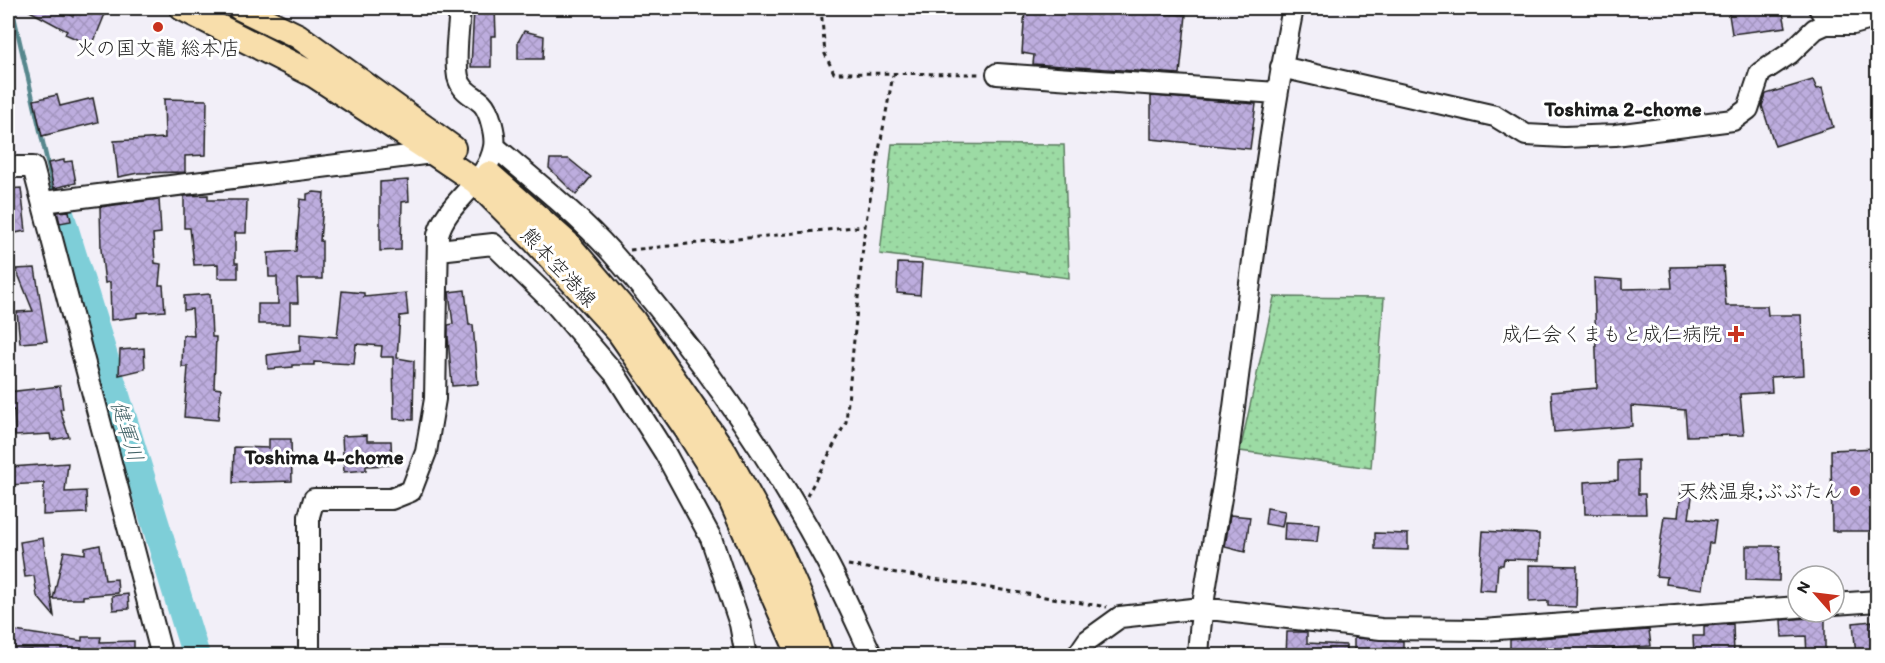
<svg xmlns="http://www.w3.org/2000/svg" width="1885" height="663" font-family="Itim,'Klee One',sans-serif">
  <defs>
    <pattern id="grass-dots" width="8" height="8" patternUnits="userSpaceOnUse" patternTransform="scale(1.5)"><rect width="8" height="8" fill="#9cdba4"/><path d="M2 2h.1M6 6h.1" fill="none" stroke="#86bb8d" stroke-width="1.8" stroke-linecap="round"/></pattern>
    <pattern id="building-cross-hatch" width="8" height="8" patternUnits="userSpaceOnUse" patternTransform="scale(1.5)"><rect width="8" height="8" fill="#bdadde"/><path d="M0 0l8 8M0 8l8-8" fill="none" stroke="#a294be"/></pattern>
  </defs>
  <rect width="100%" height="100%" fill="#f2eff8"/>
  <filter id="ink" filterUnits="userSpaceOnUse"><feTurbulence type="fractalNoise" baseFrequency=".0167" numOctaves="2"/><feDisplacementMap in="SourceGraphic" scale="12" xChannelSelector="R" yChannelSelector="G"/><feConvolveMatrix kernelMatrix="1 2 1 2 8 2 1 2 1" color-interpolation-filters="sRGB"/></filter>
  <g filter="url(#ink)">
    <path fill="url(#grass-dots)" stroke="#5c7c60" stroke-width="1.5" d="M 892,144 L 1064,145 L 1069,278 L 880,254 Z
      M 1274,297 L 1384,298 L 1371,468 L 1240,451 Z"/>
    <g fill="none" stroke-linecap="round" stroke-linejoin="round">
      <path stroke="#57878d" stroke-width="4.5" d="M 12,8 L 54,191"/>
      <path stroke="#7eced8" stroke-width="28" d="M 58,207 L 196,656"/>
    </g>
    <path fill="url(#building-cross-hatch)" stroke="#1c1c1c" stroke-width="1.5" d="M 24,8 L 57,8 L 73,16 L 77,8 L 89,8 L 105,14 L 92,46 L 65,34 L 67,31 Z
      M 474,8 L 495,8 L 496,36 L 491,36 L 491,67 L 471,67 Z
      M 1025,8 L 1088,8 L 1186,15 L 1180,74 L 1033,64 L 1034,55 L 1022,53 Z
      M 1728,8 L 1782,8 L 1786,27 L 1732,34 Z
      M 524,31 L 544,36 L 543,59 L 518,59 L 518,42 Z
      M 1813,80 L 1817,89 L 1822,88 L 1833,127 L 1775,146 L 1762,106 L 1766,94 Z
      M 57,95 L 60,106 L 93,98 L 98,122 L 42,136 L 34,100 Z
      M 1151,96 L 1256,104 L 1250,149 L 1151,139 Z
      M 164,99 L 207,100 L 206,155 L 185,156 L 185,172 L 138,173 L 118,177 L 114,141 L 165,138 Z
      M 550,159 L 569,159 L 591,177 L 576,195 L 549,168 Z
      M 64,160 L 64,162 L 72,161 L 76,183 L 54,188 L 48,163 Z
      M 408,180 L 409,201 L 402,202 L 401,250 L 380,251 L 380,182 Z
      M 21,188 L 26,231 L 15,233 L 14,226 L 8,227 L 10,210 L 8,189 Z
      M 314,192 L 324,193 L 320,241 L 322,241 L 322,279 L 297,279 L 298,303 L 290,303 L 290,324 L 258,324 L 258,304 L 278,304 L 277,277 L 269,277 L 268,253 L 296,251 L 300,199 L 307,200 L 307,194 Z
      M 208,195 L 208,200 L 247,200 L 246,233 L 235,233 L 235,263 L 238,263 L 238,278 L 218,278 L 218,264 L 194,265 L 190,228 L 184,228 L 184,196 Z
      M 159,199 L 161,233 L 153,234 L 155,263 L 161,264 L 159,285 L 163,285 L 165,311 L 137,313 L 137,317 L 111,320 L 110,282 L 105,283 L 101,249 L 100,207 Z
      M 69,211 L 71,221 L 60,223 L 57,212 Z
      M 898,263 L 922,264 L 920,295 L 897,293 Z
      M 1723,266 L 1726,306 L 1767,306 L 1768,315 L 1801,315 L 1804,375 L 1771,377 L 1772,392 L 1740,394 L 1744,435 L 1687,436 L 1685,410 L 1631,406 L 1632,426 L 1554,432 L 1551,392 L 1597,388 L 1594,278 L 1622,280 L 1622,289 L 1672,288 L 1670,267 Z
      M 35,268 L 47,341 L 20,343 L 17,312 L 33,311 L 16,269 Z
      M 465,290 L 469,325 L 473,325 L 478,384 L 452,386 L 448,337 L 448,325 L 453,324 L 449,292 Z
      M 342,291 L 364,293 L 364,297 L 406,293 L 408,315 L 400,316 L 397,358 L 414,361 L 413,420 L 394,419 L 393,357 L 381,357 L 382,346 L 356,344 L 354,364 L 314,362 L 314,365 L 293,365 L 293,367 L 268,369 L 267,355 L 300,351 L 300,334 L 337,337 Z
      M 210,294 L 212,337 L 216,337 L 214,388 L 221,389 L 218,420 L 184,417 L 188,367 L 182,367 L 183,335 L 194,336 L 192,309 L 184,310 L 184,296 Z
      M 144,348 L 145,369 L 119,375 L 120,350 Z
      M 60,386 L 63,409 L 60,410 L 69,437 L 51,440 L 50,434 L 15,436 L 14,410 L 9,411 L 8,392 Z
      M 367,435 L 367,441 L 391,441 L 392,465 L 366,466 L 366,470 L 344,472 L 342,436 Z
      M 269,439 L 291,439 L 292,481 L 233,483 L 234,447 L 269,448 Z
      M 1878,448 L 1878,531 L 1832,531 L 1831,450 Z
      M 1638,460 L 1638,494 L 1645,494 L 1646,514 L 1585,514 L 1584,482 L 1618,480 L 1618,461 Z
      M 68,463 L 65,492 L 86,491 L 87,513 L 43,515 L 44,483 L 9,485 L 11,467 Z
      M 1682,482 L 1694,483 L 1689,518 L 1716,521 L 1713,543 L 1709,543 L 1703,589 L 1666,584 L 1667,577 L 1656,576 L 1664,516 L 1678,517 Z
      M 1267,508 L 1285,511 L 1282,527 L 1265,524 Z
      M 1230,515 L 1250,517 L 1245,552 L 1225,547 Z
      M 1285,522 L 1319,524 L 1317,542 L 1284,540 Z
      M 1483,531 L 1539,534 L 1539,560 L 1504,559 L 1503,565 L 1498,565 L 1496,591 L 1479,590 Z
      M 1375,533 L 1408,534 L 1408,550 L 1375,549 Z
      M 43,538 L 54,616 L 37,596 L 34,576 L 25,577 L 20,542 Z
      M 100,545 L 105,580 L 117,579 L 118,593 L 83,596 L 83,599 L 53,599 L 64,551 L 85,554 L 85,548 Z
      M 1746,546 L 1780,546 L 1779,581 L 1746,580 Z
      M 1529,565 L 1577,566 L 1576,607 L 1548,606 L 1548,601 L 1529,602 Z
      M 128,594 L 129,609 L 113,610 L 112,596 Z
      M 1825,617 L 1825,656 L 1807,656 L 1806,636 L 1782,637 L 1781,620 Z
      M 1872,621 L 1875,654 L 1856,656 L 1853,623 Z
      M 1733,624 L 1734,656 L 1694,656 L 1693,636 L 1704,636 L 1704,626 Z
      M 8,630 L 82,641 L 82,637 L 101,637 L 100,642 L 134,641 L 134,656 L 32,656 L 32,650 L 8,651 Z
      M 1649,630 L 1651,646 L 1510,656 L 1510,640 Z
      M 1287,632 L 1307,632 L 1307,643 L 1346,645 L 1346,656 L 1286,656 Z
      M 1354,638 L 1403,641 L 1403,655 L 1354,653 Z"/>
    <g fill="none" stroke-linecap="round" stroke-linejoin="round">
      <g stroke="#1c1c1c" stroke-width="24">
        <path id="minor" d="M 1819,8 L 1829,23
          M 1281,67 L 1495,116 L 1526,135 L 1565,137 L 1615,135 L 1733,120 L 1748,109 L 1760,73 L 1789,54 L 1815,29 L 1826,24 L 1853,24 L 1878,17
          M 997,74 L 1277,93
          M 494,146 C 534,180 577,214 612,253 C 694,347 768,452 827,562 C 843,592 857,624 872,656
          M 8,167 L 33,167 L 162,656
          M 43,202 L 440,152
          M 439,250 L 493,244 L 555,304 L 615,374 L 665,453 L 711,538 L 740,624 L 746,656
          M 1834,604 L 1878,601
          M 309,656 L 309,516 L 314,499 L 391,499 L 411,491 L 426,452 L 435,399 L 438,235 C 446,201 488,183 494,147 C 496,136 490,111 482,103 C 472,94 462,92 458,77 C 454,55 459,29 460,8
          M 1077,656 L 1088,640 L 1120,617 L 1201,608 L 1381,629 L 1483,630 L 1798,607
          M 1198,656 C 1202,587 1219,521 1228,453 C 1248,304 1264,155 1293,8"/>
      </g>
      <g stroke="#1c1c1c" stroke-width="28">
        <path id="major" d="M 182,8 L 314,75 L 435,154 L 475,181 L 534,240 L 619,332 L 687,430 L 730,498 L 800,656
          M 240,8 L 298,36 L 453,148
          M 489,174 L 567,243 L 633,320 L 725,453 L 780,552 L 801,599 L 821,656"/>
      </g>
      <path stroke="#1c1c1c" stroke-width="3" stroke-dasharray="4.5 4.5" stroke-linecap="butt" d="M 821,8 L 825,54 L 834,73 L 981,74
        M 630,250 L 865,226
        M 807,496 L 846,422 L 865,226 L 893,75
        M 848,565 L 1107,607"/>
      <use href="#minor" stroke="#fff" stroke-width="20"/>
      <use href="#major" stroke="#f8deab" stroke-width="24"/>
    </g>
  </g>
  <g fill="#c8321e" stroke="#fff" stroke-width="2">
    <circle cx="158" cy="27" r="6"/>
    <path d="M1733 325h6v6h6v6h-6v6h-6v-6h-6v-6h6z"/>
    <circle cx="1855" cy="491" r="6"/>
  </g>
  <g text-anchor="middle" stroke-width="6" stroke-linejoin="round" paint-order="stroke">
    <g font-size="20" fill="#1c1c1c" stroke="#fff" text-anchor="end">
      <text x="158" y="55" text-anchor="middle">火の国文龍 総本店</text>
      <text x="1722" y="341">成仁会くまもと成仁病院</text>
      <text x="1843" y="498">天然温泉;ぶぶたん</text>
    </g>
    <g font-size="20" fill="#1c1c1c" stroke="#fff">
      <text transform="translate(559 267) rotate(47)" y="7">熊本空港線</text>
    </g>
    <g font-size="21" font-weight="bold" fill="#1c1c1c" stroke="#fff">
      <text x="1623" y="116">Toshima 2-chome</text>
      <text x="324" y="464">Toshima 4-chome</text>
    </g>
    <g font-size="21" font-style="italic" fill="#436367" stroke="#fff">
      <text transform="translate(127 431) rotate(73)" y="7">健軍川</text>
    </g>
  </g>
  <rect width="1885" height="663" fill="none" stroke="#fff" stroke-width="30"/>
  <rect x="15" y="15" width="1855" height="633" fill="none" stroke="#1c1c1c" stroke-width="2" filter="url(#ink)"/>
  <g transform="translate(1816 594) rotate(298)"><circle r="28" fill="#ffffff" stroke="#a4a4a4" stroke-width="1.5"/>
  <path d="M0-4.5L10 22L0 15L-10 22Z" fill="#c8321e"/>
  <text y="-9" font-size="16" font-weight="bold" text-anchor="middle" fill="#1c1c1c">N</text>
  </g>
</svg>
